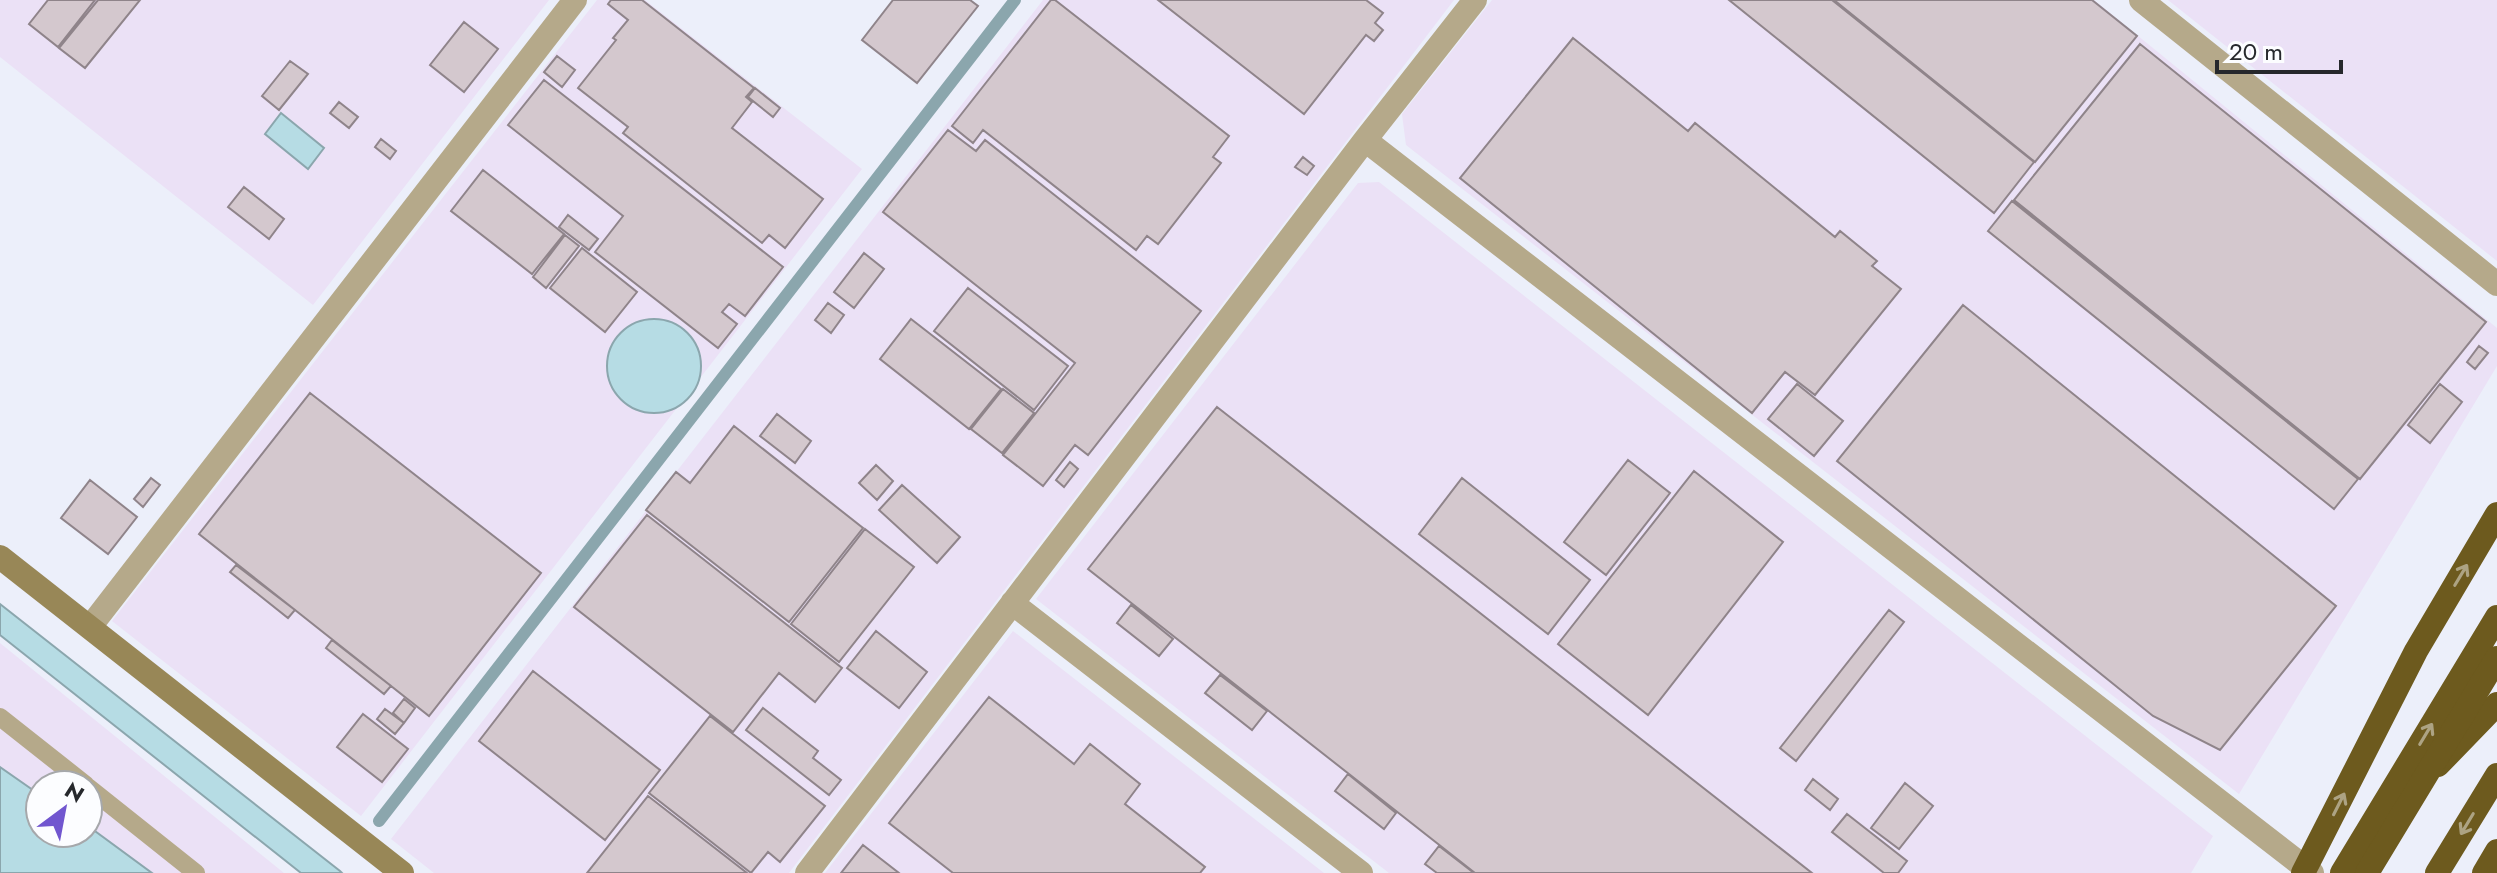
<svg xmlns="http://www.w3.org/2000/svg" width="2497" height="873" font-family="Jost,sans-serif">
  <rect width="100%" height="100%" fill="#eceffa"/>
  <path fill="#ebe1f6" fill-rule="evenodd" d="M 0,0 L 549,0 L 313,305 L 0,57 Z
    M 597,0 L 645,0 L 862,169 L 361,816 L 112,621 Z
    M 1043,0 L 1454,0 L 789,873 L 434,873 L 391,839 Z
    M 1492,0 L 2094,0 L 2497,328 L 2497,366 L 2239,794 L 1406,145 L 1402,114 Z
    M 2168,0 L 2497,0 L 2497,261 Z
    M 1379,182 L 2213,836 L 2191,873 L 1389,873 L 1036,599 L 1358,183 Z
    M 1013,631 L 1324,873 L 825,873 Z
    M 0,643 L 284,873 L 0,873 ZM 40,785 L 88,785 L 88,833 L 40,833 Z"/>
  <path fill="#b6dce4" stroke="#8ba6ad" stroke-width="2" d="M 281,113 L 324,148 L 308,169 L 265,134 Z
    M607 366a47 47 0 1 1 94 0a47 47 0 1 1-94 0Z
    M 0,604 L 340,871 L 342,873 L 301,873 L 0,635 Z
    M 0,767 L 40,795 L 40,833 L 88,833 L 88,826 L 152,873 L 0,873 Z"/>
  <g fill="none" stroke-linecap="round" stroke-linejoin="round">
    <path stroke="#8ba6ad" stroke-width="12" d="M 379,821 L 1015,0"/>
  </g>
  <path fill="#d4c8ce" stroke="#8f848a" stroke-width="2" d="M 48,0 L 95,0 L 58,47 L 29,24 Z
    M 98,0 L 140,0 L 85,68 L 59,48 Z
    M 611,0 L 642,0 L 754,88 L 746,97 L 752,102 L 732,128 L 823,199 L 785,248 L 769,235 L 762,243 L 623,133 L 628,127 L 578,88 L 616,40 L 613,38 L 628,20 L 608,4 Z
    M 893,0 L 970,0 L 978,6 L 917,83 L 862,40 Z
    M 1051,0 L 1055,0 L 1229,136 L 1213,157 L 1221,163 L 1158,244 L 1147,236 L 1136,250 L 983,130 L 973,143 L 952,126 Z
    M 1158,0 L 1366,0 L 1383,13 L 1375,23 L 1383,30 L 1374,41 L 1366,35 L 1304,114 Z
    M 1729,0 L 1832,0 L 2034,162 L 1994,213 Z
    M 1834,0 L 2092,0 L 2137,36 L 2035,162 Z
    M 464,22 L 498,49 L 464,92 L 430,65 Z
    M 1573,38 L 1688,131 L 1695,123 L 1835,237 L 1840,231 L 1877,261 L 1872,266 L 1901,289 L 1815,395 L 1785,372 L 1752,413 L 1460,178 Z
    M 2140,44 L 2486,322 L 2360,479 L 2014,200 Z
    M 557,56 L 575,70 L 562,87 L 544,72 Z
    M 290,61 L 308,74 L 279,110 L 262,96 Z
    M 544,80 L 783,267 L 745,316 L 729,304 L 722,312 L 737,324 L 718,348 L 595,252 L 623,216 L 508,125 Z
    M 755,88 L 780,108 L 773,117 L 748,97 Z
    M 339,102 L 358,117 L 349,128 L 330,113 Z
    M 948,130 L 976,151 L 985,140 L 1201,311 L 1088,455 L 1075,445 L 1043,486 L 1003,455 L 1075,363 L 883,212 Z
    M 381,139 L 396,151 L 390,159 L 375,147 Z
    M 1303,157 L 1314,166 L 1307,175 L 1295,167 Z
    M 483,170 L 564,234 L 532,274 L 451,211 Z
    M 244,187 L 284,219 L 269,239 L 228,207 Z
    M 2012,201 L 2358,479 L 2334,509 L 1988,231 Z
    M 568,215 L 598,239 L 589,250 L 559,227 Z
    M 565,235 L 579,246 L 546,288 L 533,277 Z
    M 582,248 L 637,292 L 605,332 L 550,288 Z
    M 864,253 L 884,269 L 854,308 L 834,292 Z
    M 968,288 L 1068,366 L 1034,410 L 934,331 Z
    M 828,303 L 844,315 L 831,333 L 815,320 Z
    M 1963,305 L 2336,606 L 2220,750 L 2153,716 L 1837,461 Z
    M 911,319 L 1001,389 L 969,429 L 880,359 Z
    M 2479,346 L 2488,353 L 2475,369 L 2467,362 Z
    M 1797,384 L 1843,421 L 1814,456 L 1768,419 Z
    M 2440,384 L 2462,402 L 2430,443 L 2408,425 Z
    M 1003,389 L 1034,413 L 1002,453 L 971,429 Z
    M 310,393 L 541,573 L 429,716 L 199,534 Z
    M 1217,407 L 1812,873 L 1475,873 L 1088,569 Z
    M 777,414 L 811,441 L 795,463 L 760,436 Z
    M 734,426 L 863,528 L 789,622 L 646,510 L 676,472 L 690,483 Z
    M 1628,460 L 1670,493 L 1606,575 L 1564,542 Z
    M 1070,462 L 1078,469 L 1064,487 L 1056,480 Z
    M 876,465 L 893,481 L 877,500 L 859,483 Z
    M 1694,471 L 1783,542 L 1648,715 L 1558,644 Z
    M 151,478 L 160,485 L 143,507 L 134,499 Z
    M 1462,478 L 1590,580 L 1548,634 L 1419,534 Z
    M 90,480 L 137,517 L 108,554 L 61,518 Z
    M 902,485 L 960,537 L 937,563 L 879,510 Z
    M 647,515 L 842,668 L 815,702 L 779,673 L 733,732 L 574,607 Z
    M 865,529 L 914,567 L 839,662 L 791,624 Z
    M 236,565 L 295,610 L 288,618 L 230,572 Z
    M 1131,605 L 1173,639 L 1159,656 L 1117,623 Z
    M 1889,610 L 1904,622 L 1796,761 L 1780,748 Z
    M 876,631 L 927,672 L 899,708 L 847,668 Z
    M 332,640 L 391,686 L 384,694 L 326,648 Z
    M 533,671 L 660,770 L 605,840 L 479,741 Z
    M 1220,675 L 1267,711 L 1252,730 L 1205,693 Z
    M 989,697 L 1074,764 L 1090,744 L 1140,784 L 1125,804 L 1205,867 L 1200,873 L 953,873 L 889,823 Z
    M 404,699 L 415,708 L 404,723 L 393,713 Z
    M 763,708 L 818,751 L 813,758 L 841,780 L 829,795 L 746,730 Z
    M 385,709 L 404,723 L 395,734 L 377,719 Z
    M 363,714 L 408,749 L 382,782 L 337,747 Z
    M 710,716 L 825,806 L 780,862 L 768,852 L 751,873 L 649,793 Z
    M 1348,774 L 1396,813 L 1384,829 L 1335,791 Z
    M 1813,779 L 1838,799 L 1830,810 L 1805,790 Z
    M 1905,783 L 1933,806 L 1899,849 L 1871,828 Z
    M 648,796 L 747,873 L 587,873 Z
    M 1847,814 L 1907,861 L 1898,873 L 1884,873 L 1832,832 Z
    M 863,845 L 899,873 L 841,873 Z
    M 1439,846 L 1474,873 L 1437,873 L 1425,864 Z"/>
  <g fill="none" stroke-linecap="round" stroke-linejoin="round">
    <path stroke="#b5a98a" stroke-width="18" d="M 0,717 L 86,785
      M 88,787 L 196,873"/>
    <path stroke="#b5a98a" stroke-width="24" d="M 2141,0 L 2497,284
      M 1365,140 L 2312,873
      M 1012,603 L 1361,873
      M 90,627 L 575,0
      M 807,873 L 1365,140 L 1475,0"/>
    <path stroke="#988757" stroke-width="24" d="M 0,557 L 402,873"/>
    <path stroke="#6d5a1e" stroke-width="24" d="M 2438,765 L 2497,704
      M 2342,873 L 2497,617
      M 2437,873 L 2497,775
      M 2484,873 L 2497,851"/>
    <path stroke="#6d5a1e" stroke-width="24" d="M 2303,873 L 2416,651 L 2497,514
      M 2367,873 L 2497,658"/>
  </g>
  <defs><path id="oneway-shaft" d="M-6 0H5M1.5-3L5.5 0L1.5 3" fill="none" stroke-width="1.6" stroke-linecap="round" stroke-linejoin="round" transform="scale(2)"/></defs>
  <g stroke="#ada383">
    <use href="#oneway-shaft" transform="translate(2461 575) rotate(-59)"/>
    <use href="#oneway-shaft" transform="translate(2426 734) rotate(-59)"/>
    <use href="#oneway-shaft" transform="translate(2339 804) rotate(-63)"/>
    <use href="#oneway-shaft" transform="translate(2467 824) rotate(121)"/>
  </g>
  <g transform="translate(64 809) rotate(32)"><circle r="38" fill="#fcfdff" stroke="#a6a8ab" stroke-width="2"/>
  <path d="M0-6L14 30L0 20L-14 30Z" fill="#7156cf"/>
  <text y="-12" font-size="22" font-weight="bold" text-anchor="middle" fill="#26282c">N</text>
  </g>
  <path d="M2217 60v12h124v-12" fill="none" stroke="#26282c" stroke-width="4"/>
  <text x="2229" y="60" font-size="24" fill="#26282c" stroke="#fcfdff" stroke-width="6" paint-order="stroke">20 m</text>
</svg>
